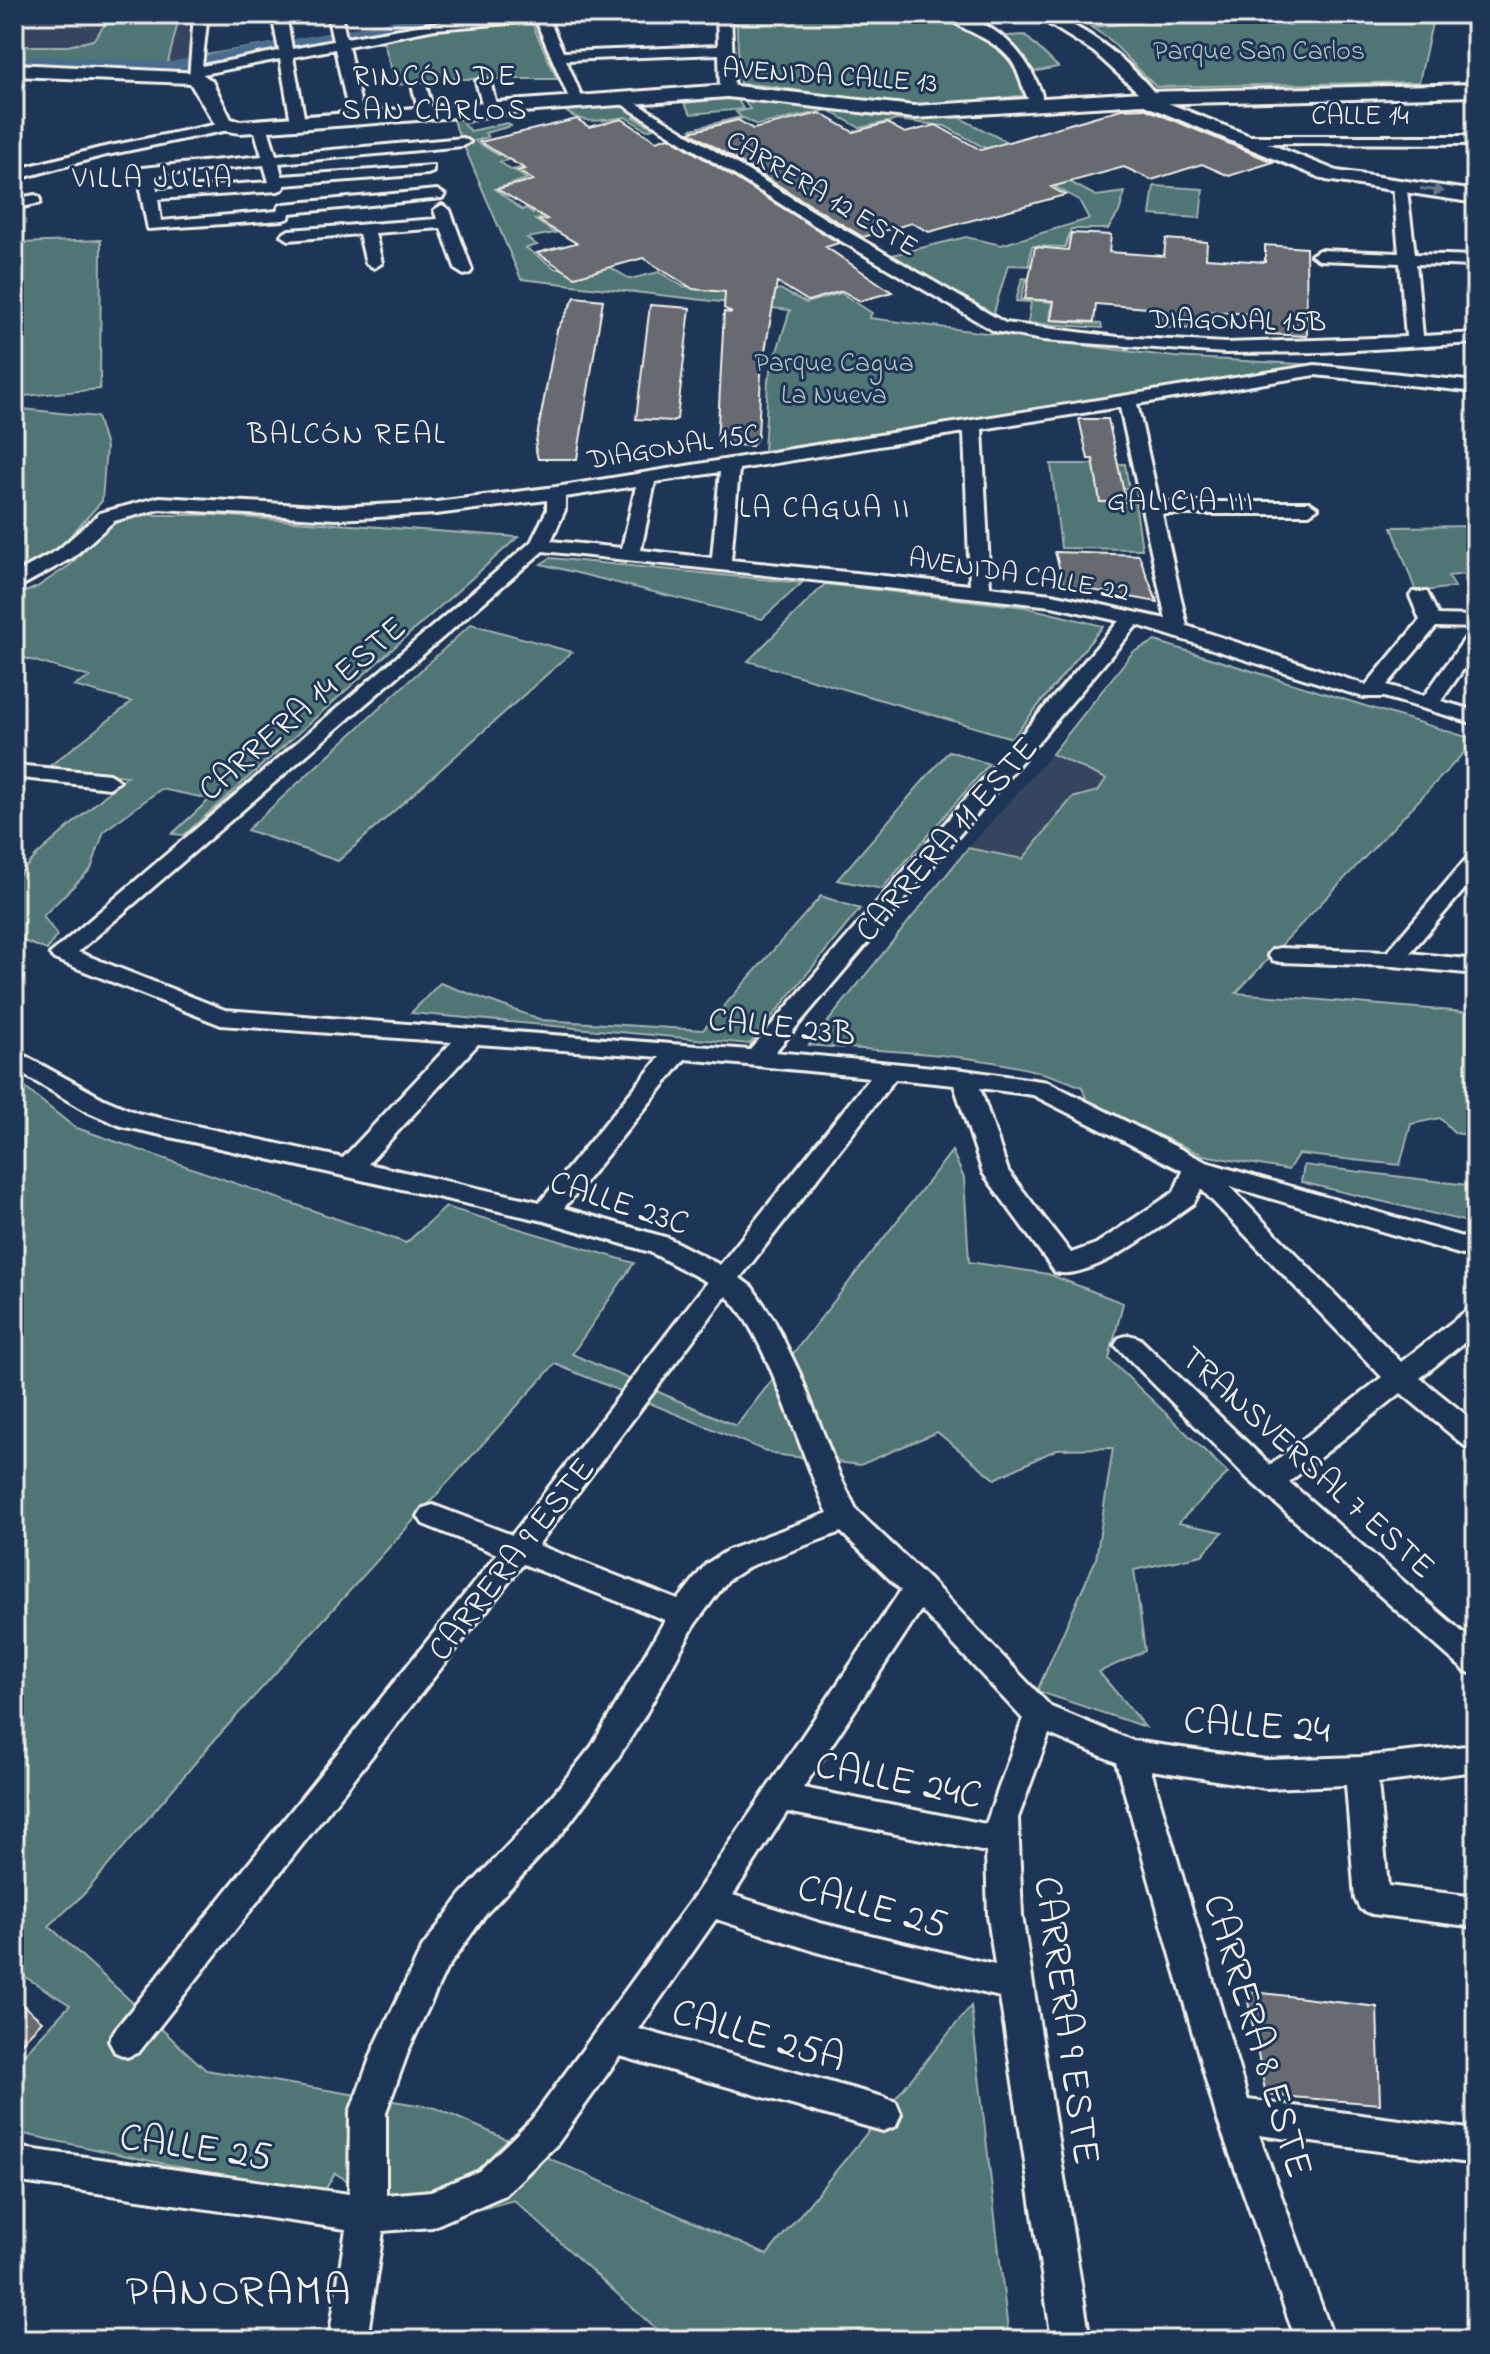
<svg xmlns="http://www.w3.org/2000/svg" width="1490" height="2354" font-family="'Indie Flower',sans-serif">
  <rect width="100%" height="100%" fill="#1d3557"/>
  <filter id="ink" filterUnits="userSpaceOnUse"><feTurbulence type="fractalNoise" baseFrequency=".0125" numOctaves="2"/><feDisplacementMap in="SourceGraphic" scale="16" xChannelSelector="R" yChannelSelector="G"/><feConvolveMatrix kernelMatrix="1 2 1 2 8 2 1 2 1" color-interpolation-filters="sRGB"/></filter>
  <g filter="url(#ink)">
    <path fill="#34455f" d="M 14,14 L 189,14 L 188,62 L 167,66 L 14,61 Z
      M 1052,754 L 1107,780 L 1098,791 L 1072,798 L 1023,859 L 968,848 Z"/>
    <path fill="#507475" stroke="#a2b2ae" stroke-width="2" d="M 113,14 L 180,14 L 167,66 L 14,61 L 14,46 L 68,46 L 93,40 Z
      M 450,14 L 540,14 L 457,20 L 210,66 L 206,55 Z
      M 736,14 L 939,14 L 989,37 L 1025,35 L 1058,67 L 1023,74 L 1031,95 C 983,99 931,108 882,104 C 835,100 788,85 740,84 Z
      M 1230,14 L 1434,14 L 1419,82 L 1156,87 L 1109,39 L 1091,27 Z
      M 530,19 L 557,79 L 453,79 L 396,85 L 384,43 L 359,43 L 439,27 Z
      M 740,96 L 874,116 L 956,116 L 1052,165 L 1047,170 L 1096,196 L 1125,192 L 1119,212 L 1108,229 L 1071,229 L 1065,247 L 1032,246 L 1029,264 L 1058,266 L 1054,283 L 1026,280 L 1021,299 L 1052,302 L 1050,320 L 1101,324 L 1102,328 L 1028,323 L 1031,302 L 1016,301 L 1022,278 L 1032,279 L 1034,266 L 1008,265 L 992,319 L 884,257 L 966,237 L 1001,245 L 1089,219 L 1079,200 L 945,126 L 897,120 L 860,128 L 828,110 L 757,125 L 744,118 L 706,128 L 724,147 L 691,129 L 741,117 L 736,112 L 750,109 Z
      M 737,98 L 743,109 L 691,114 L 684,103 Z
      M 622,103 L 638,114 L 634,117 L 654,128 L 647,130 L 625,117 C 602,121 580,126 562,108 Z
      M 516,111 L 463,124 L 471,131 L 507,123 L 511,126 L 485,133 L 488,137 L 475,141 L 498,155 L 531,148 L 537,152 L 500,162 L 511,170 L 554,162 L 515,171 L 527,179 L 495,189 L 522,210 L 526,208 L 533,213 L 560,205 L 570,211 L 535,220 L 555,233 L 527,238 L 537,245 L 526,248 L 556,269 L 596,259 L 630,279 L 659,272 L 684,287 L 721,277 L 753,298 L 780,289 L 806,303 L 841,293 L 872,313 L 869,318 L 1174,357 L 1317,365 L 764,451 L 768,380 L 790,310 L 521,279 L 451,116 Z
      M 1154,186 L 1203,189 L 1200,218 L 1150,215 Z
      M 14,237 L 19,243 L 101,240 L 100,389 L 14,397 Z
      M 14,408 L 97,417 L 106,447 L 102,501 L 53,555 L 14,577 Z
      M 1051,464 L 1125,464 L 1129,488 L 1098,489 L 1100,502 L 1135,502 L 1142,549 L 1061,548 Z
      M 141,515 L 212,515 L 518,537 L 184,835 L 172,834 L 210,799 L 161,789 L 104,831 L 91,869 L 43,916 L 57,935 L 47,950 L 14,937 L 16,878 L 37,855 L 127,776 L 47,768 L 132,702 L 74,686 L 90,677 L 14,655 L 14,597 L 37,587 L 70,565 L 111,522 Z
      M 1476,526 L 1476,573 L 1448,576 L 1455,587 L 1416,592 L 1392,527 Z
      M 550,558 L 802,583 L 762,619 L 541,564 Z
      M 825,584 L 1025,607 L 1103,626 L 1012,738 L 748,661 Z
      M 471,624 L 572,652 L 338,861 L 247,830 Z
      M 1155,641 L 1476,740 L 1236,993 L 1476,1013 L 1476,1136 L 1455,1133 L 1440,1118 L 1411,1124 L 1400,1165 L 1298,1154 L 1288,1170 L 1203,1155 L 1088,1104 L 1082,1087 C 1002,1052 896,1053 809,1045 L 968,848 L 1023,859 L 1072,798 L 1098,791 L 1106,779 L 1052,754 L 1133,652 Z
      M 949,751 L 989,764 L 882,889 L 837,880 Z
      M 821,896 L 860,909 L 750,1044 L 411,1013 L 440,983 L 542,1020 L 703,1030 Z
      M 14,1079 L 74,1127 L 406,1243 L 446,1207 L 634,1263 L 572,1354 L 736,1426 L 952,1151 L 964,1178 L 969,1262 L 1048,1274 L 1123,1303 L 1109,1359 L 1228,1473 L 1178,1523 L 1223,1532 L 1202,1555 L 1134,1570 L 1145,1651 L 1099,1672 L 1145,1727 L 1037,1691 L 1096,1559 L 1113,1448 L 1057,1449 L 995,1479 L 937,1432 L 860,1465 L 773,1454 L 555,1364 L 211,1744 L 84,1894 L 49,1926 L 206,2070 L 436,2108 L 767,2255 L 971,2006 L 1009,2340 L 668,2340 L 514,2200 L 418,2226 L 335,2173 L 321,2197 L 14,2132 L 14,2065 L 70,2005 L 14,1970 Z
      M 1468,1146 L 1476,1147 L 1476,1224 L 1301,1182 L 1304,1165 L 1468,1185 Z"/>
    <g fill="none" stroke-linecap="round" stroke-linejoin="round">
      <path fill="#496c90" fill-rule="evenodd" d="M 428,14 L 508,14 L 504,20 L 456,25 L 169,78 L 14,71 L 14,55 L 169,62 Z"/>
    </g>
    <path fill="#686b72" stroke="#f4f1e8" stroke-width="2" d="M 1144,108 L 1273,162 L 1229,176 L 1202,164 L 1152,180 L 1124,167 L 1051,187 L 1065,195 L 929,232 L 912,223 L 863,237 L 690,132 L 738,120 L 753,129 L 820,113 L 853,132 L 887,123 L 905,133 L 936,125 L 981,150 L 1121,109 Z
      M 577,119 L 589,127 L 622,119 L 656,141 L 669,137 L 839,243 L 826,247 L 892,292 L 860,301 L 842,291 L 808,301 L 777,282 L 761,374 L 758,436 L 752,446 L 717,444 L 724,312 L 732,313 L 724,308 L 725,292 L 693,289 L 643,258 L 575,277 L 537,253 L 576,243 L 539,221 L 547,219 L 497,189 L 533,180 L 518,171 L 525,169 L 480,142 Z
      M 1071,233 L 1111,235 L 1109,252 L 1164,256 L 1166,239 L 1207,242 L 1206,258 L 1265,262 L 1265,245 L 1306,248 L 1307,336 L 1266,334 L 1266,315 L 1203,311 L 1202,329 L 1177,328 L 1159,327 L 1161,309 L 1096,304 L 1094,322 L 1051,320 L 1054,301 L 1025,299 L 1035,247 L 1068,250 Z
      M 575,297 L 603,300 L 577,459 L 538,459 L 535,447 L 557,330 Z
      M 650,305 L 690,308 L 677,419 L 672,421 L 636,419 Z
      M 1079,419 L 1108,419 L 1126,502 L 1100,502 L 1093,459 L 1088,459 Z
      M 1055,552 L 1139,555 L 1157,602 L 1064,585 Z
      M 1246,1991 L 1377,2007 L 1380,2104 L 1266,2095 Z
      M 14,1998 L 42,2021 L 14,2050 Z"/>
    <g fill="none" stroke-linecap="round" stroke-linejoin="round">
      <g stroke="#f4f1e8" stroke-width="6">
        <path id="minor" d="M 194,14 L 208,14 L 202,66 L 279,51 L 272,14 L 286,14 L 292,49 L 333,41 L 327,14 L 341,14 L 346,38 L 483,15 L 608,14 L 601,18 L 549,20 L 563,52 L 718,46 L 717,14 L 731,14 L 734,91 L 727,95 L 720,91 L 719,54 L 566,60 L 584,102 L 582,105 L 572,105 L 536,21 L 435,29 L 348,46 L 364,119 L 357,123 L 350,119 L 335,49 L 293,57 L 305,122 L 298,126 L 291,122 L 280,59 L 203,74 L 199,80 L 189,80 Z
          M 943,14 C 984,14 1022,46 1037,83 C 1041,91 1044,98 1041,107 L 1036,108 C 1026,105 1020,71 1011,60 C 993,37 963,32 943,14 Z
          M 1033,14 C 1075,14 1132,64 1157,96 L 1148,101 L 1138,101 L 1136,98 L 1140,94 L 1094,52 Z
          M 483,77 L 490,81 L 497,108 L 495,111 L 490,112 L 483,108 L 476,81 Z
          M 419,81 L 426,85 L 433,112 L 431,115 L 421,115 L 419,112 L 412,85 Z
          M 622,94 L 826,219 L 1005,323 L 1118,337 L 1225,343 L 1406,337 L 1400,263 L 1319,260 L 1311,255 L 1319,250 L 1399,253 L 1393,186 L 1396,183 L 1406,183 L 1415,254 L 1476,256 L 1476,266 L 1416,264 L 1423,336 L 1476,333 L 1476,343 L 1321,352 L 1225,353 L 1043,340 L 994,331 L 814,225 L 617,101 L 615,98 Z
          M 260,121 L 267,125 L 276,155 L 463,138 L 470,142 L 463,146 L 279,163 L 282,176 L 433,166 L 433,172 L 428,174 L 285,185 L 283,189 L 278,191 L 158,199 L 161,221 L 277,211 L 279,206 L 284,204 L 437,190 L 445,195 L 442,198 L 290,213 L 289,218 L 283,220 L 148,229 L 141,195 L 142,168 L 262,156 L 253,125 ZM 264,165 L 269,182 L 157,190 L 155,175 Z
          M 228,122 L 233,123 L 233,129 L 102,156 L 14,180 L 14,170 L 100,148 Z
          M 1245,136 L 1476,136 L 1476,144 L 1240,143 L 1240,137 Z
          M 35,195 L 40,197 L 40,203 L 14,209 L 14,199 Z
          M 442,205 L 450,210 L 472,270 L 470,273 L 464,275 L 456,270 L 441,228 L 375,233 L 382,263 L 374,268 L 366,263 L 359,234 L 289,240 L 281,235 L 289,230 L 437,219 L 434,210 Z
          M 1315,365 L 1476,382 L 1476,392 L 1315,375 L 1137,404 L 1159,502 L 1309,502 L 1318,508 L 1309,514 L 1162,514 L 1187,626 L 1366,685 L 1420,620 L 1410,596 L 1413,592 L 1427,592 L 1438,615 L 1476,616 L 1476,628 L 1436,627 L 1387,685 L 1424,696 L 1469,633 L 1476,631 L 1476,651 L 1441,701 L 1476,711 L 1476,724 L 1384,697 L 1363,697 L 1137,625 L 775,1052 L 964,1070 L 1048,1082 L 1206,1162 L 1476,1241 L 1476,1259 L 1229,1186 L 1401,1362 L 1466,1311 L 1476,1308 L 1476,1333 L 1420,1378 L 1476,1423 L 1476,1450 L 1466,1447 L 1401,1393 L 1289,1482 L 1476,1644 L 1476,1675 L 1465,1671 L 1247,1478 L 1115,1345 L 1119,1338 L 1129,1335 L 1139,1338 L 1270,1465 L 1382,1377 L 1201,1189 L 1194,1203 C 1164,1224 1092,1282 1055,1272 L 983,1173 L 954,1085 L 895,1079 L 740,1278 L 752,1287 L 774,1320 L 800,1374 L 840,1476 L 857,1511 L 930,1580 L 1051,1707 L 1133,1741 L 1266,1760 L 1361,1757 L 1476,1745 L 1476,1771 L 1378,1783 L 1388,1886 L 1476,1897 L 1476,1927 L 1372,1914 L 1360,1909 L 1355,1899 L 1346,1785 L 1266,1788 L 1151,1770 L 1248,2100 L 1476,2130 L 1476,2164 L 1259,2135 L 1334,2340 L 1296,2340 L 1216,2115 L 1116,1762 L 1049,1734 L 1018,1818 L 1022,1916 L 1090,2340 L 1052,2340 L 1000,1997 L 820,1953 L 716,1919 L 639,2029 L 883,2097 L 896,2102 L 901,2114 L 896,2126 L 883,2131 L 620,2056 L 558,2143 L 505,2195 L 432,2227 L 383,2231 L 367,2340 L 329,2340 L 346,2229 L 14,2181 L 14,2147 L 349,2194 L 350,2112 L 374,2048 L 422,1948 L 461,1895 L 538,1813 L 592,1746 L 665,1620 L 523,1564 L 139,2052 L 127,2057 L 115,2052 L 109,2041 L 115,2030 L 497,1554 L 423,1524 L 418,1516 L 423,1508 L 433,1505 L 512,1535 L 707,1282 L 650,1252 L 544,1221 L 121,1126 L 86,1111 L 14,1069 L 14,1050 L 104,1099 L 137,1113 L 343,1158 L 452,1042 L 221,1025 L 54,959 L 50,954 L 531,542 L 547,510 L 547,500 L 436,514 L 336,519 L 160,509 L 114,521 L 72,558 L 21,586 L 14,588 L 14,574 L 58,550 L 100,513 L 160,497 L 336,507 L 436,502 L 556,487 ZM 1120,407 L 1166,619 L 1052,594 L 990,587 L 982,429 ZM 964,432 L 970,585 L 731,560 L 739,469 ZM 720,472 L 712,558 L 641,550 L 655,482 ZM 636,486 L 622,548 L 551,541 L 565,510 L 565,497 ZM 543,551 L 1052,606 L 1119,621 L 750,1050 L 225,1010 L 78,952 ZM 478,1044 L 660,1057 L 540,1202 L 368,1164 ZM 685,1059 L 870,1077 L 720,1265 L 668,1238 L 564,1208 ZM 980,1088 L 1033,1095 L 1183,1171 L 1174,1192 L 1096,1244 L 1071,1253 L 1008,1171 ZM 726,1296 C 766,1329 802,1460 828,1513 L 728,1550 L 706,1564 L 678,1600 L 538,1545 ZM 841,1532 L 901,1590 L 697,1892 L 532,2119 L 479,2171 L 431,2191 L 386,2195 L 386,2112 L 409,2049 L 446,1970 L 485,1915 L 562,1833 L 614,1764 L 644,1717 L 695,1624 L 728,1580 L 750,1566 ZM 921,1610 L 1023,1719 L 986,1824 L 803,1788 ZM 787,1812 L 986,1852 L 988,1916 L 995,1965 L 820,1923 L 733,1895 Z
          M 14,765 L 109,774 L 120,781 L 109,788 L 14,777 Z
          M 1476,855 L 1476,876 L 1410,953 L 1476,960 L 1476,974 L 1393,966 L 1280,962 L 1272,960 L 1268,955 L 1272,950 L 1280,948 L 1387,952 L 1468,857 Z"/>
      </g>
      <g stroke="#f4f1e8" stroke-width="6">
        <path id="tertiary" d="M 1143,93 L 1337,171 L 1476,191 L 1476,203 L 1326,180 L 1137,102 L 1134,98 Z"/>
      </g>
      <g stroke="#f4f1e8" stroke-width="6">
        <path id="secondary" d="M 14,64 L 201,73 L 212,81 L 231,119 L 240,121 L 727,85 L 914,106 L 1143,92 L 1476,84 L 1476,96 L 1143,104 L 914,118 L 727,97 L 240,133 L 221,130 L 216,126 L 190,83 L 14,76 Z"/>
      </g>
      <use href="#minor" fill="#1d3557" fill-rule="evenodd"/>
      <use href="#tertiary" fill="#1d3557" fill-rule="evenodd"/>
      <use href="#secondary" fill="#1d3557" fill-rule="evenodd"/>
    </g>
    <defs><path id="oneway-solid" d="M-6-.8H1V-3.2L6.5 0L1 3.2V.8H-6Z" transform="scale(2)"/></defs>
    <use fill="#68778a" href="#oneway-solid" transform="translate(1432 190) rotate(8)"/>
  </g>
  <g text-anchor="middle" stroke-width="6" stroke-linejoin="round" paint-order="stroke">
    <g font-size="28" fill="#b2bfba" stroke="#1d3557">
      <text x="1259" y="59">Parque San Carlos</text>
      <text x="834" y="371">Parque Cagua<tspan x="834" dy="32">La Nueva</tspan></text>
    </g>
    <g font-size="28" fill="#f4f1e8" stroke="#1d3557">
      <text transform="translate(830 74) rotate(4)" y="10">AVENIDA CALLE 13</text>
      <text x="1360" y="124">CALLE 14</text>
      <text transform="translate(823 192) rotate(31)" y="10">CARRERA 12 ESTE</text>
      <text transform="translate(1238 319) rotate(1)" y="10">DIAGONAL 15B</text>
      <text transform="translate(673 445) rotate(-9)" y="10">DIAGONAL 15C</text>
      <text transform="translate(1019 573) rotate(9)" y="10">AVENIDA CALLE 22</text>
    </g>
    <g font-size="30" letter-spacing="2" fill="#f4f1e8" stroke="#1d3557">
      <text x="435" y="85">RINCÓN DE<tspan x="435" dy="34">SAN CARLOS</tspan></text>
      <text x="153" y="187">VILLA JULIA</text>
      <text x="347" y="443">BALCÓN REAL</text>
      <text x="1181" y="510">GALICIA III</text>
      <text x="825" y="517">LA CAGUA II</text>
    </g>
    <g font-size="34" fill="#f4f1e8" stroke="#1d3557">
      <text transform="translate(301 707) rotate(-41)" y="12">CARRERA 14 ESTE</text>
      <text transform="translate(945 838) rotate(-49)" y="12">CARRERA 11 ESTE</text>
      <text transform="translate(782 1025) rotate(6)" y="12">CALLE 23B</text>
      <text transform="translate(620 1201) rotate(18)" y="12">CALLE 23C</text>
      <text transform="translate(1309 1461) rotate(42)" y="12">TRANSVERSAL 7 ESTE</text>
      <text transform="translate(510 1558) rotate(-52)" y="12">CARRERA 9 ESTE</text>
    </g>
    <g font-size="40" fill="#f4f1e8" stroke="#1d3557">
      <text transform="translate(1257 1723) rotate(4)" y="14">CALLE 24</text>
      <text transform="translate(899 1778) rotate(11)" y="14">CALLE 24C</text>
      <text transform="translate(873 1904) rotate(15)" y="14">CALLE 25</text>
      <text transform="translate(1069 2020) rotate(82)" y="14">CARRERA 9 ESTE</text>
      <text transform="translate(759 2033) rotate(16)" y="14">CALLE 25A</text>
      <text transform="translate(1260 2035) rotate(73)" y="14">CARRERA 8 ESTE</text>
      <text transform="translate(196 2145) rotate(8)" y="14">CALLE 25</text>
    </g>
    <g font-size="44" letter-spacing="2" fill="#f4f1e8" stroke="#1d3557">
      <text x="239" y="2304">PANORAMA</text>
    </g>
  </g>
  <rect width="1490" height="2354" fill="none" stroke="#1d3557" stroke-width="48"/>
  <rect x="24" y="24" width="1442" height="2306" fill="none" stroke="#f4f1e8" stroke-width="3" filter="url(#ink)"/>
</svg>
